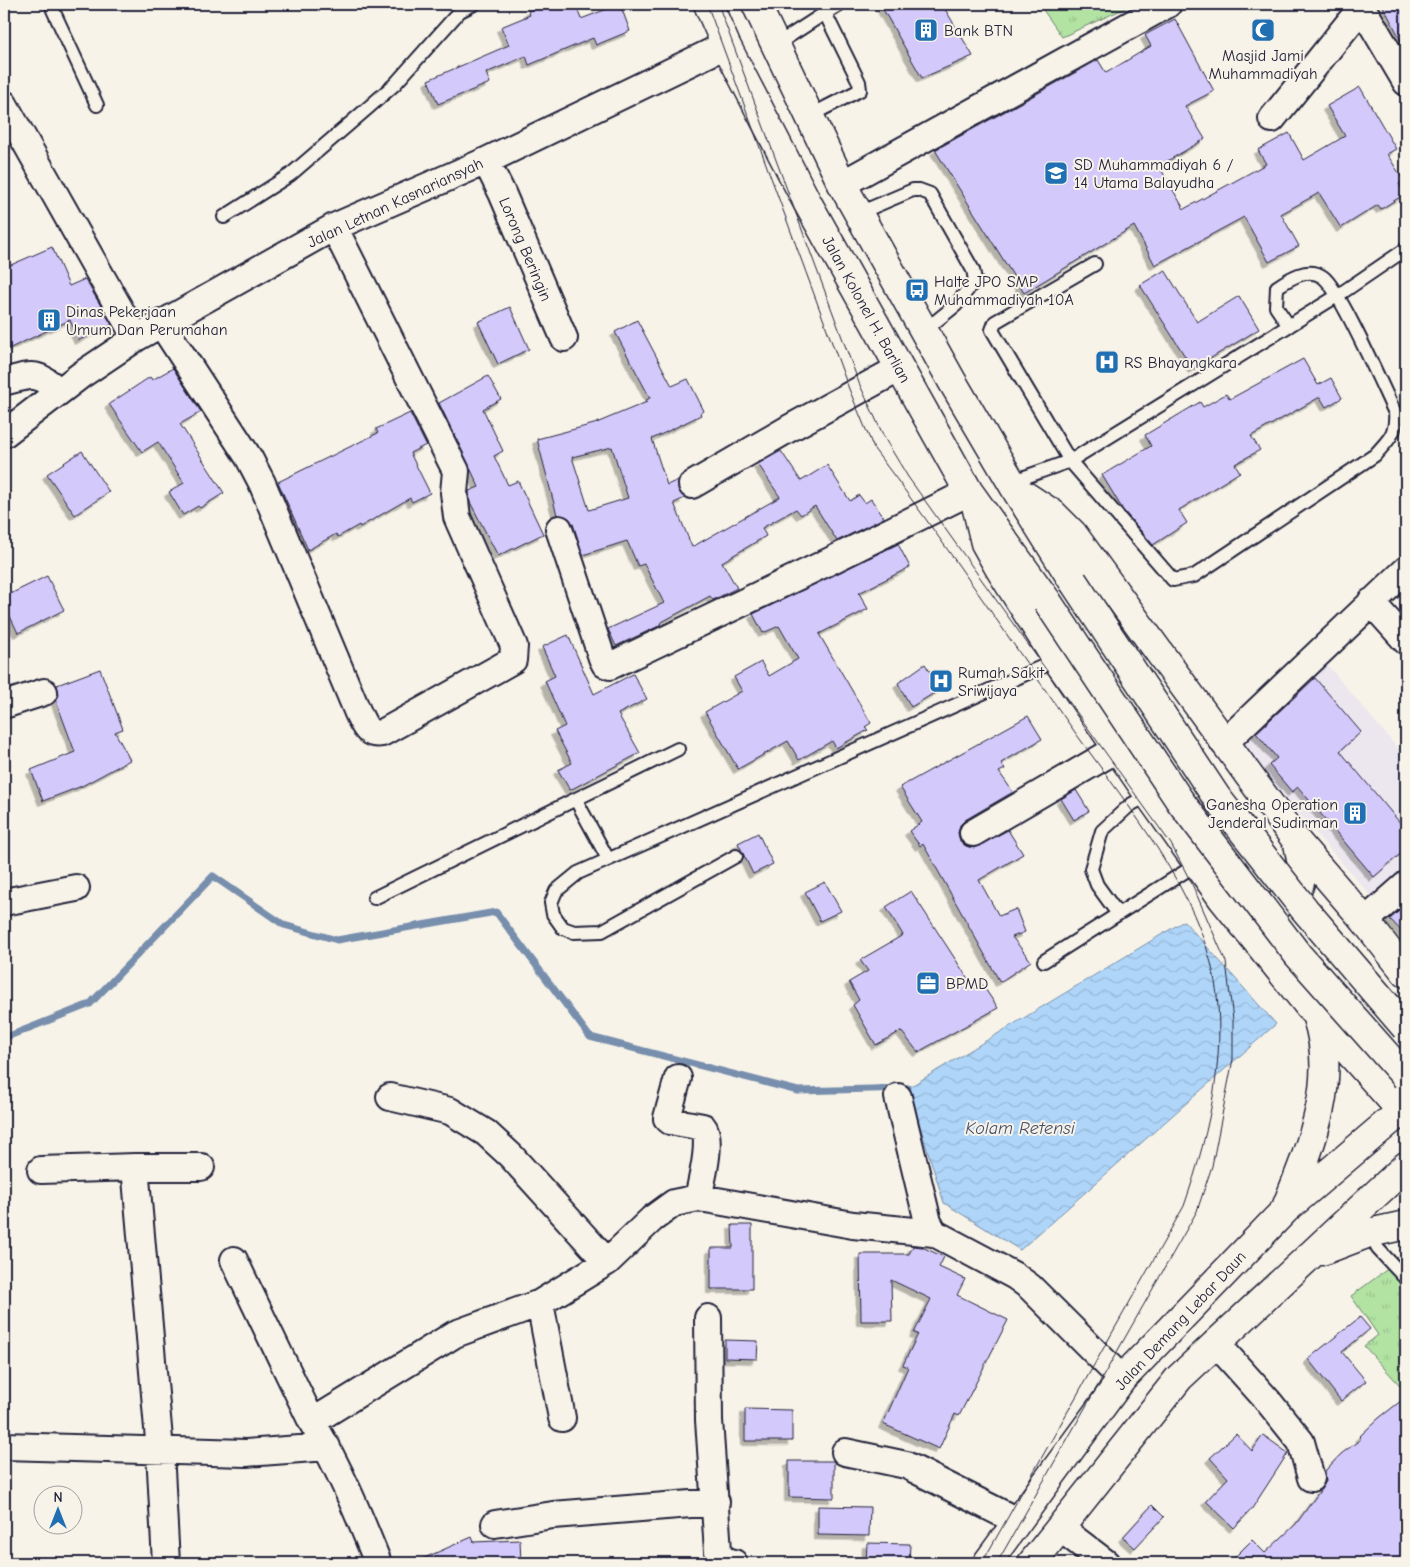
<svg xmlns="http://www.w3.org/2000/svg" width="1410" height="1567" font-family="'Comic Neue',sans-serif">
  <defs>
    <pattern id="grass-tufts" width="24" height="20" patternUnits="userSpaceOnUse" patternTransform="scale(1.25)"><rect width="24" height="20" fill="#b2e3a3"/><path d="M3 7l-1-3M5 7V3M7 7l1-3M15 17l-1-3M17 17v-4M19 17l1-3" fill="none" stroke="#99c28d"/></pattern>
    <pattern id="water-waves" width="16" height="10" patternUnits="userSpaceOnUse" patternTransform="scale(1.25)"><rect width="16" height="10" fill="#afd6f9"/><path d="M0 5q4-4 8 0t8 0" fill="none" stroke="#96b7d6"/></pattern>
    <filter id="shadow"><feDropShadow dx="-4.5" dy="4.5" stdDeviation="0" flood-color="#0004"/></filter>
  </defs>
  <rect width="100%" height="100%" fill="#f7f3e8"/>
  <filter id="ink" filterUnits="userSpaceOnUse"><feTurbulence type="fractalNoise" baseFrequency=".02" numOctaves="2"/><feDisplacementMap in="SourceGraphic" scale="10" xChannelSelector="R" yChannelSelector="G"/><feConvolveMatrix kernelMatrix="1 2 1 2 8 2 1 2 1" color-interpolation-filters="sRGB"/></filter>
  <g filter="url(#ink)">
    <path fill="#ece6ee" d="M 1323,660 L 1406,758 L 1406,936 L 1235,741 Z"/>
    <path fill="url(#grass-tufts)" stroke="#6a826f" d="M 1039,4 L 1134,4 L 1062,37 Z
      M 1389,1268 L 1406,1286 L 1406,1392 L 1364,1346 L 1378,1335 L 1351,1296 Z"/>
    <path fill="url(#water-waves)" stroke="#778ead" d="M 1184,921 L 1276,1024 L 1020,1250 L 944,1203 L 908,1088 Z"/>
    <g fill="none" stroke-linecap="round" stroke-linejoin="round">
      <path stroke="#778ead" stroke-width="7" d="M 4,1038 L 90,1004 L 213,876 L 284,925 L 337,940 L 496,912 L 590,1037 L 798,1091 L 908,1088"/>
    </g>
    <path fill="#d4c9fb" stroke="#22223b" fill-rule="evenodd" filter="url(#shadow)" d="M 546,4 L 575,4 L 581,19 L 620,4 L 630,31 L 596,45 L 593,38 L 529,65 L 526,56 L 486,73 L 490,83 L 438,104 L 428,80 L 509,45 L 501,27 L 530,15 L 528,11 Z
      M 880,4 L 942,4 L 973,56 L 922,78 Z
      M 1382,4 L 1406,4 L 1406,50 Z
      M 1175,19 L 1214,91 L 1185,106 L 1205,139 L 1159,166 L 1184,209 L 1266,164 L 1258,150 L 1289,133 L 1304,160 L 1345,136 L 1327,106 L 1360,87 L 1396,149 L 1387,154 L 1404,181 L 1399,184 L 1405,194 L 1381,209 L 1378,205 L 1341,228 L 1319,193 L 1281,214 L 1299,246 L 1269,262 L 1244,217 L 1155,265 L 1134,226 L 1024,293 L 935,150 L 1098,60 L 1106,73 L 1151,46 L 1145,35 Z
      M 52,247 L 69,286 L 85,279 L 112,325 L 79,340 L 70,320 L 4,351 L 4,268 Z
      M 1165,270 L 1197,322 L 1239,296 L 1259,329 L 1193,369 L 1140,285 Z
      M 510,307 L 529,349 L 498,364 L 478,322 Z
      M 637,320 L 672,386 L 688,379 L 704,411 L 700,413 L 701,415 L 652,439 L 667,485 L 678,480 L 679,492 L 685,498 L 674,503 L 692,547 L 780,497 L 758,464 L 781,451 L 801,481 L 827,465 L 850,501 L 859,495 L 865,503 L 871,499 L 884,518 L 837,541 L 815,506 L 801,515 L 796,509 L 762,528 L 766,536 L 722,562 L 737,588 L 713,600 L 710,596 L 660,623 L 661,625 L 616,646 L 608,629 L 664,603 L 644,564 L 638,566 L 627,541 L 583,555 L 573,524 L 569,518 L 557,515 L 537,439 L 594,424 L 647,402 L 646,400 L 650,398 L 615,332 ZM 612,447 L 628,498 L 589,510 L 572,457 Z
      M 1303,359 L 1318,385 L 1331,378 L 1342,398 L 1326,407 L 1320,397 L 1251,436 L 1260,450 L 1235,464 L 1240,472 L 1179,510 L 1187,523 L 1153,545 L 1123,510 L 1102,475 L 1151,446 L 1145,435 L 1200,402 L 1203,407 L 1226,394 L 1230,399 Z
      M 173,368 L 201,412 L 180,424 L 224,493 L 200,508 L 198,506 L 183,515 L 169,492 L 184,483 L 158,442 L 142,452 L 109,404 L 150,377 L 152,380 Z
      M 488,376 L 501,399 L 483,409 L 503,451 L 494,456 L 508,485 L 518,481 L 543,534 L 498,556 L 470,502 L 469,491 L 479,487 L 439,403 Z
      M 410,413 L 426,445 L 410,453 L 430,493 L 412,502 L 410,498 L 360,527 L 359,525 L 338,537 L 336,534 L 308,550 L 278,482 L 378,433 L 376,429 Z
      M 82,451 L 109,492 L 75,515 L 47,474 Z
      M 898,544 L 910,567 L 859,593 L 868,609 L 819,634 L 871,723 L 865,727 L 868,730 L 836,748 L 832,741 L 799,760 L 788,741 L 738,769 L 705,712 L 742,691 L 734,677 L 761,662 L 769,676 L 798,659 L 779,626 L 763,633 L 753,614 Z
      M 47,576 L 64,610 L 18,633 L 4,604 L 4,597 Z
      M 568,635 L 594,694 L 633,674 L 647,699 L 618,714 L 640,753 L 570,790 L 558,770 L 572,763 L 555,731 L 565,726 L 545,681 L 555,676 L 542,647 Z
      M 925,664 L 941,689 L 911,707 L 898,683 Z
      M 100,669 L 123,729 L 115,732 L 130,760 L 82,786 L 43,801 L 31,770 L 75,752 L 56,701 L 59,695 L 57,685 Z
      M 1315,678 L 1361,732 L 1340,751 L 1406,830 L 1406,849 L 1374,877 L 1298,787 L 1292,792 L 1269,765 L 1277,758 L 1256,733 Z
      M 1028,716 L 1042,739 L 1001,763 L 1005,769 L 999,772 L 1013,792 L 965,820 L 960,825 L 958,833 L 960,841 L 966,846 L 974,848 L 1008,830 L 1023,854 L 979,880 L 999,916 L 1016,909 L 1025,932 L 1012,937 L 1031,961 L 1000,982 L 923,844 L 920,846 L 909,831 L 922,822 L 900,787 Z
      M 1076,790 L 1089,811 L 1074,820 L 1061,799 Z
      M 758,833 L 773,864 L 753,874 L 738,843 Z
      M 825,882 L 841,911 L 820,921 L 805,892 Z
      M 911,891 L 974,988 L 981,983 L 998,1008 L 918,1052 L 901,1031 L 876,1045 L 853,1005 L 859,1000 L 849,982 L 868,971 L 860,960 L 903,935 L 886,907 Z
      M 1406,905 L 1406,936 L 1390,919 Z
      M 732,1225 L 752,1225 L 752,1289 L 711,1289 L 711,1248 L 733,1248 Z
      M 913,1246 L 922,1247 L 944,1257 L 939,1267 L 965,1279 L 957,1295 L 1008,1320 L 959,1416 L 955,1414 L 939,1449 L 883,1424 L 908,1367 L 903,1365 L 918,1334 L 914,1333 L 931,1299 L 891,1280 L 892,1321 L 861,1321 L 860,1254 L 909,1254 Z
      M 1360,1317 L 1370,1329 L 1342,1352 L 1366,1381 L 1341,1401 L 1308,1359 Z
      M 725,1340 L 758,1341 L 757,1359 L 725,1358 Z
      M 1406,1397 L 1406,1563 L 1229,1563 L 1252,1540 L 1265,1553 L 1296,1524 L 1322,1488 L 1326,1481 L 1325,1471 L 1341,1454 L 1361,1439 L 1359,1437 L 1379,1418 Z
      M 745,1409 L 792,1410 L 792,1441 L 745,1441 Z
      M 1236,1434 L 1252,1451 L 1263,1435 L 1288,1453 L 1251,1510 L 1234,1528 L 1206,1501 L 1228,1478 L 1210,1458 Z
      M 789,1461 L 834,1461 L 834,1498 L 789,1497 Z
      M 1152,1505 L 1164,1517 L 1135,1548 L 1123,1537 Z
      M 818,1506 L 870,1507 L 869,1536 L 818,1535 Z
      M 472,1537 L 474,1542 L 520,1540 L 521,1563 L 413,1563 Z
      M 867,1543 L 910,1544 L 909,1563 L 866,1563 Z"/>
    <g fill="none" stroke-linecap="round" stroke-linejoin="round">
      <g stroke="#22223b" stroke-width="16">
        <path id="service" d="M 53,4 L 53,10 L 97,105
          M 825,13 L 840,4
          M 774,46 L 825,13 L 859,82 L 860,90 L 809,116
          M 859,213 L 913,190 L 919,190 L 930,194 L 973,270 L 975,280 L 956,305 L 925,330
          M 224,217 L 290,175 L 369,107 L 395,84 L 460,11 L 474,4
          M 1095,264 L 995,322 L 992,330 L 1070,461 L 1173,580 L 1194,576 L 1375,455 C 1388,440 1397,434 1395,413 C 1383,388 1340,289 1323,277 C 1308,266 1289,279 1277,287 L 1276,307 L 1289,326
          M 1011,482 L 1070,461 L 1337,296 L 1406,249
          M 576,800 L 608,859
          M 736,856 L 602,931 L 574,932 L 563,928 L 553,914 L 551,903 L 556,891 L 578,873 L 1057,660
          M 374,898 L 678,749
          M 1118,914 L 1097,885 L 1091,869 L 1102,831 L 1130,805 L 1149,795
          M 1044,961 L 1197,864
          M 1369,1233 L 1378,1249 L 1406,1279"/>
      </g>
      <g stroke="#22223b" stroke-width="30">
        <path id="minor" d="M 1360,4 L 1406,82
          M 4,104 L 136,338
          M 1272,119 L 1362,7
          M 486,161 L 502,193 L 564,338
          M 842,184 L 1168,4
          M 161,323 L 249,458 L 262,483 L 358,713 C 364,725 367,736 382,733 L 513,660 L 514,646 L 457,517 L 454,493 L 456,471 L 334,227
          M 4,382 C 33,374 35,371 59,391
          M 4,434 L 81,375 L 136,338 L 334,227 L 486,161 L 726,45
          M 692,485 L 790,428 L 900,368
          M 559,529 L 602,658 L 605,664 L 610,666 L 826,563 L 969,492
          M 1371,602 L 1406,641
          M 4,705 L 44,692
          M 1224,743 L 1406,570
          M 973,833 L 1117,749
          M 4,902 L 76,888
          M 1365,921 L 1406,885
          M 678,1078 L 667,1118 L 670,1121 L 703,1127 C 713,1138 701,1184 698,1198
          M 390,1097 L 450,1111 L 486,1133 L 511,1156 L 607,1262
          M 898,1097 L 928,1222 L 934,1233 L 1015,1276 L 1030,1287 L 1122,1379
          M 135,1167 L 201,1167
          M 41,1170 L 135,1167 L 160,1451 L 166,1563
          M 234,1260 L 312,1422 C 339,1467 359,1515 378,1563
          M 540,1303 L 562,1418
          M 708,1318 L 709,1420 L 718,1551 L 720,1559 L 734,1563
          M 1216,1343 L 1268,1401 L 1301,1442 L 1311,1478
          M 312,1422 L 455,1334 L 540,1303 L 607,1262 L 652,1219 L 674,1203 L 698,1198 L 706,1199 L 853,1225 L 934,1233
          M 4,1446 L 246,1453 L 327,1447
          M 845,1452 L 906,1465 L 1017,1521
          M 495,1524 L 553,1515 L 716,1502
          M 1060,1528 L 1106,1563"/>
      </g>
      <g stroke="#22223b" stroke-width="31">
        <path id="trunk" d="M 708,4 L 726,45 L 807,202 L 969,492 L 1047,601
          M 756,4 L 842,184 L 952,381 L 1016,490 L 1073,581
          M 1024,495 L 1053,514 L 1073,534 L 1298,843 L 1365,921 L 1406,973
          M 975,501 L 985,543 L 999,568 L 1057,660 L 1149,795 L 1222,898 L 1316,1015 L 1406,1116
          M 1243,908 L 1256,912 L 1273,910 L 1299,886 L 1303,871 L 1298,843
          M 1287,1205 C 1311,1145 1338,1082 1317,1018
          M 1322,1251 L 1369,1233 L 1406,1225
          M 987,1563 L 1122,1379 L 1286,1209 L 1406,1107
          M 1032,1563 L 1179,1378 L 1406,1166"/>
      </g>
      <use href="#service" stroke="#f7f3e8" stroke-width="12"/>
      <use href="#minor" stroke="#f7f3e8" stroke-width="26"/>
      <use href="#trunk" stroke="#f7f3e8" stroke-width="28"/>
      <path stroke="#22223b" stroke-width="1" d="M 707,4 L 849,389 L 874,449 C 941,537 1003,630 1067,721 C 1119,795 1188,875 1211,963 C 1231,1040 1210,1132 1184,1206 L 982,1563
        M 718,4 L 859,383 L 885,439 L 908,477 L 1171,844 L 1192,884 L 1226,962 L 1233,1020 L 1233,1059 L 1212,1166 L 1197,1211 L 997,1563"/>
      <g stroke="#22223b" stroke-width="31" stroke-linecap="butt">
        <path id="trunk-bridge" d="M 1073,581 L 1217,798 L 1305,910 L 1406,1028
          M 1047,601 L 1180,801 L 1298,955 L 1406,1077"/>
      </g>
      <use href="#trunk-bridge" stroke="#f7f3e8" stroke-width="28"/>
    </g>
  </g>
  <defs>
    <g id="building-square" transform="scale(1.25)"><rect x="-9" y="-9" width="18" height="18" rx="4" fill="#1f6fb2" stroke="#f7f3e8"/><path d="M-4-6H4V6H1V3H-1V6H-4ZM-2.5-4.3h1.7v1.8h-1.7ZM.8-4.3h1.7v1.8H.8ZM-2.5-1h1.7V.8h-1.7ZM.8-1h1.7V.8H.8Z" fill="#fff"/></g>
    <g id="mosque-square" transform="scale(1.25)"><rect x="-9" y="-9" width="18" height="18" rx="4" fill="#1f6fb2" stroke="#f7f3e8"/><path d="M3.5-4.9A6 6 0 1 0 3.5 4.9A5 5 0 1 1 3.5-4.9Z" fill="#fff"/></g>
    <g id="school-square" transform="scale(1.25)"><rect x="-9" y="-9" width="18" height="18" rx="4" fill="#1f6fb2" stroke="#f7f3e8"/><path d="M0-5L7-2L0 1L-7-2ZM-4 1L0 2.5L4 1V4Q0 6-4 4Z" fill="#fff"/></g>
    <g id="bus-square" transform="scale(1.25)"><rect x="-9" y="-9" width="18" height="18" rx="4" fill="#1f6fb2" stroke="#f7f3e8"/><path d="M-5-6H5V4H4V6H2V4H-2V6H-4V4H-5ZM-3.5-4V0h7V-4ZM-3.5 1.2v1.5H-2V1.2ZM2 1.2v1.5H3.5V1.2Z" fill="#fff"/></g>
    <g id="hospital-square" transform="scale(1.25)"><rect x="-9" y="-9" width="18" height="18" rx="4" fill="#1f6fb2" stroke="#f7f3e8"/><path d="M-5-5h3v3.5h4V-5h3V5h-3V1.5h-4V5h-3Z" fill="#fff"/></g>
    <g id="office-square" transform="scale(1.25)"><rect x="-9" y="-9" width="18" height="18" rx="4" fill="#1f6fb2" stroke="#f7f3e8"/><path d="M-6-3h4V-5.5h4V-3h4V5H-6ZM-1-4.5V-3h2v-1.5ZM-6 0V1H6V0Z" fill="#fff"/></g>
  </defs>
  <g fill-rule="evenodd">
    <use href="#building-square" x="926" y="30"/>
    <use href="#mosque-square" x="1263" y="30"/>
    <use href="#school-square" x="1056" y="173"/>
    <use href="#bus-square" x="917" y="290"/>
    <use href="#building-square" x="49" y="320"/>
    <use href="#hospital-square" x="1107" y="362"/>
    <use href="#hospital-square" x="941" y="681"/>
    <use href="#building-square" x="1355" y="813"/>
    <use href="#office-square" x="928" y="983"/>
  </g>
  <g text-anchor="middle" stroke-width="4" stroke-linejoin="round" paint-order="stroke">
    <g font-size="16" fill="#22223b" stroke="#f7f3e8" text-anchor="start">
      <text x="944" y="36">Bank BTN</text>
      <text x="1263" y="61" text-anchor="middle">Masjid Jami<tspan x="1263" dy="18">Muhammadiyah</tspan></text>
      <text x="1074" y="170">SD Muhammadiyah 6 /<tspan x="1074" dy="18">14 Utama Balayudha</tspan></text>
      <text x="934" y="287">Halte JPO SMP<tspan x="934" dy="18">Muhammadiyah 10A</tspan></text>
      <text x="66" y="317">Dinas Pekerjaan<tspan x="66" dy="18">Umum Dan Perumahan</tspan></text>
      <text x="1124" y="368">RS Bhayangkara</text>
      <text x="958" y="678">Rumah Sakit<tspan x="958" dy="18">Sriwijaya</tspan></text>
      <text x="1338" y="810" text-anchor="end">Ganesha Operation<tspan x="1338" dy="18">Jenderal Sudirman</tspan></text>
      <text x="946" y="989">BPMD</text>
    </g>
    <g font-size="16" fill="#22223b" stroke="#f7f3e8">
      <text transform="translate(395 202) rotate(-25)" y="6">Jalan Letnan Kasnariansyah</text>
      <text transform="translate(526 249) rotate(67)" y="6">Lorong Beringin</text>
      <text transform="translate(867 309) rotate(61)" y="6">Jalan Kolonel H. Barlian</text>
      <text transform="translate(1180 1320) rotate(-47)" y="6">Jalan Demang Lebar Daun</text>
    </g>
    <g font-size="18" font-style="italic" fill="#454f6a" stroke="#f7f3e8">
      <text x="1020" y="1134">Kolam Retensi</text>
    </g>
  </g>
  <rect width="1410" height="1567" fill="none" stroke="#f7f3e8" stroke-width="20"/>
  <rect x="10" y="10" width="1390" height="1547" fill="none" stroke="#22223b" stroke-width="2" filter="url(#ink)"/>
  <g transform="translate(58 1510)"><circle r="24" fill="#f7f3e8" stroke="#a29fa3"/>
  <path d="M0-4L9 19L0 12L-9 19Z" fill="#1f6fb2"/>
  <text y="-8" font-size="14" font-weight="bold" text-anchor="middle" fill="#22223b">N</text>
  </g>
</svg>
